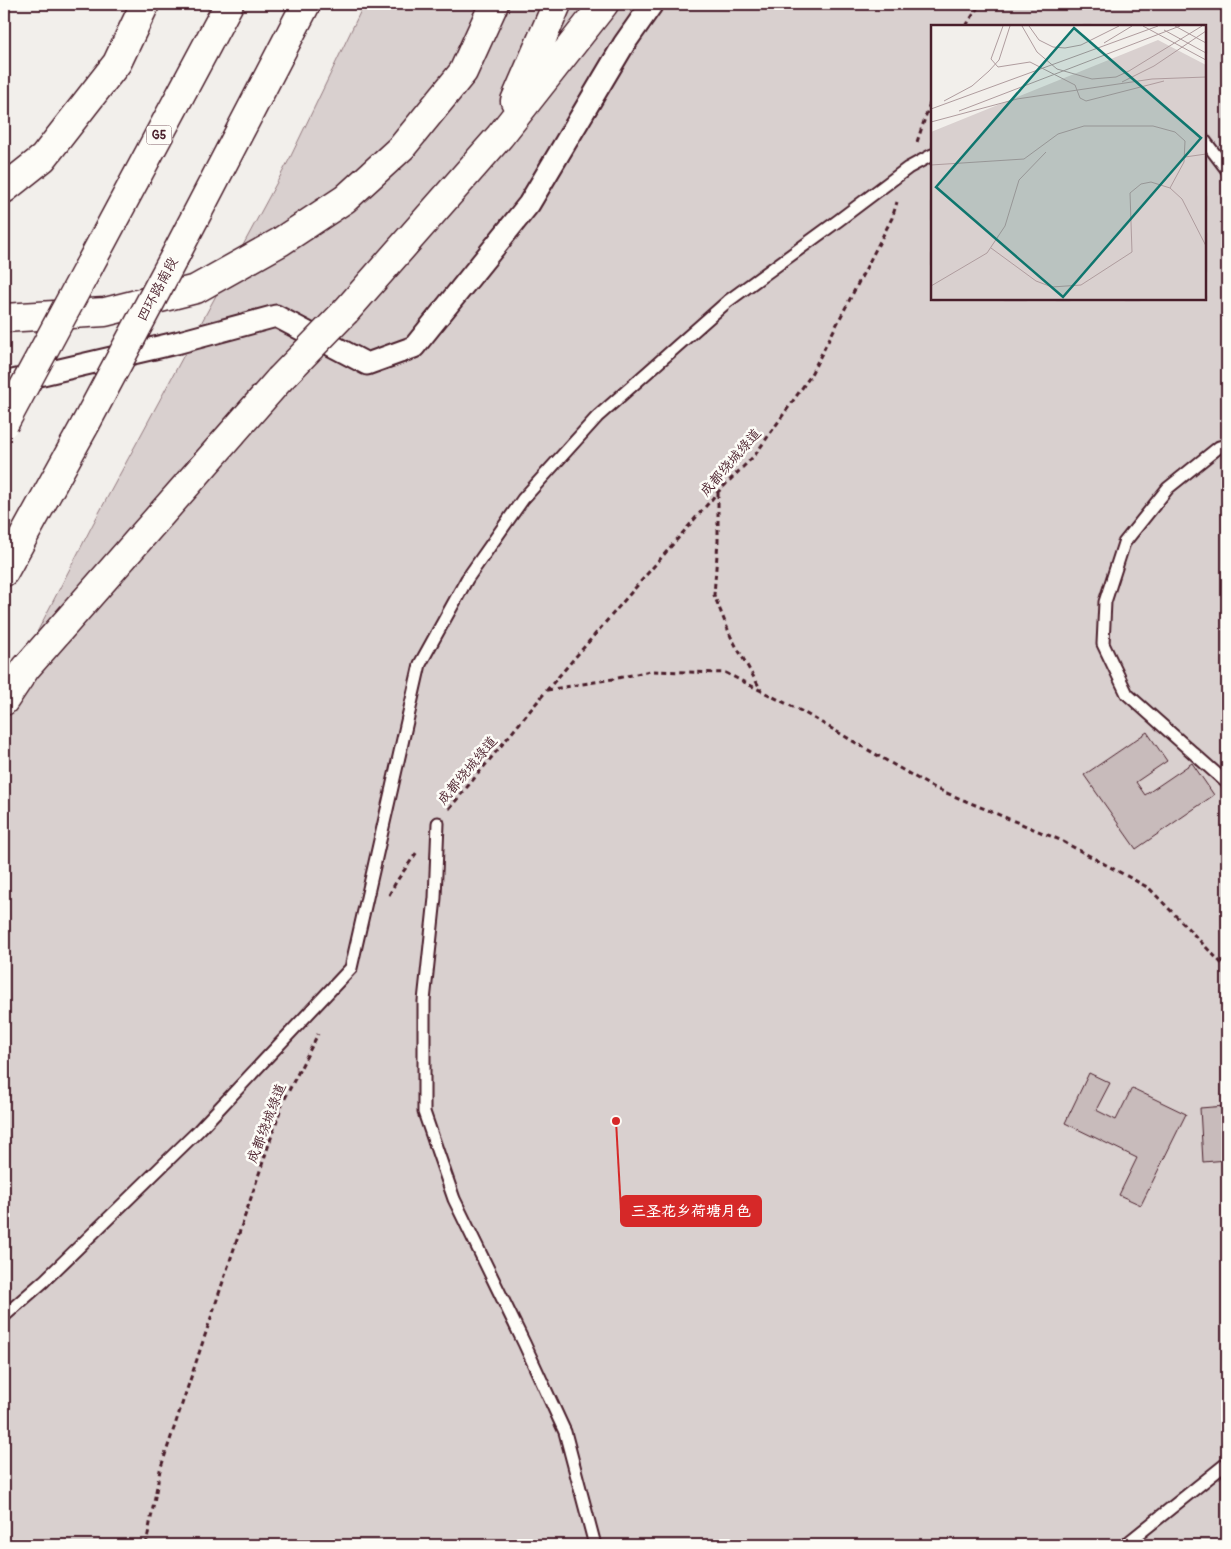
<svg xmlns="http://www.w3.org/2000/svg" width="1231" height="1549" font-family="Pangolin,'LXGW WenKai TC',sans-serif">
  <rect width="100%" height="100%" fill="#f2efeb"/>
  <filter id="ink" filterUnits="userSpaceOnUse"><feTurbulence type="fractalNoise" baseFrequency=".02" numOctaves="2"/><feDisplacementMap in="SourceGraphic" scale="10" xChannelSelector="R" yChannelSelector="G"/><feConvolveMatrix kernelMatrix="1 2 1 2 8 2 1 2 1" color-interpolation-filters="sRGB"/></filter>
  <g filter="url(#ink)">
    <path fill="#d9d0cf" stroke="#92787d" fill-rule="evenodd" d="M 364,4 L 1227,4 L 1227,1545 L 4,1545 L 4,696 L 93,524 L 290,158 ZM 932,26 L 1205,26 L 1205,299 L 932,299 Z"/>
    <path fill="#c8bbbb" stroke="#4a1f2b" d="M 1147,732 L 1167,761 L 1136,782 L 1145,795 L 1192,763 L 1214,795 L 1136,849 L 1084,775 Z
      M 1089,1073 L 1110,1083 L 1096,1110 L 1116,1120 L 1132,1088 L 1186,1114 L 1141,1205 L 1119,1195 L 1137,1158 L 1065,1123 Z
      M 1225,1106 L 1227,1160 L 1203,1162 L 1200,1108 Z"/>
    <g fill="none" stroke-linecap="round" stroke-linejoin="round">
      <g stroke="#4a1f2b" stroke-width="15">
        <path id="lane" d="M 1205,141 L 1227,170
          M 1227,445 L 1219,447 L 1168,488 L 1124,543 L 1105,602 L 1103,644 L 1127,694 L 1227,783
          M 438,823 L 435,898 L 424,1001 L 424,1112 L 454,1199 L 524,1343 L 565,1432 L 595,1545
          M 4,1316 L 44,1281 L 199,1130 L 351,968 L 420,664 L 467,579 L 523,499 L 597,417 L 728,301 L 839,220 L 908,168 L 932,155
          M 1125,1545 L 1227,1463"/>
      </g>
      <g stroke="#4a1f2b" stroke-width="25">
        <path id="street" d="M 4,383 L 176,343 L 276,316 L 367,364 L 414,347 L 529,204 L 624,44 L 652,4"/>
      </g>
      <g stroke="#4a1f2b" stroke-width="31">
        <path id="highway" d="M 515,101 L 557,4
          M 4,189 L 43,158 L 117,63 L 145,4
          M 176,254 L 306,4
          M 89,266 L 229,4
          M 346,311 L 500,136 L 604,4
          M 4,318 L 105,312 L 196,289 L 280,242 L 345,199 L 402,147 L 463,72 L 494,4
          M 4,572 L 85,425
          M 4,701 L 26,668 L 279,380"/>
      </g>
      <path stroke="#4a1f2b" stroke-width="3" stroke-dasharray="5 4" stroke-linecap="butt" d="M 966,26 L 980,4
        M 917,142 L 932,97
        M 718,493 L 718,541 L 714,595 L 731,637 L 761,690
        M 547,690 L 613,679 L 650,671 L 726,673 L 803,712 L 932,787 L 1060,840 L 1149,888 L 1227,969
        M 449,809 L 547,690 L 718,492 L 755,455 L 809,378 L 892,218 L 897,202
        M 389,895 L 396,882 L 417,852
        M 146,1545 L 160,1470 L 283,1102 L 318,1034"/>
      <use href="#lane" stroke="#fdfcf7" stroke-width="11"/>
      <use href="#street" stroke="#fdfcf7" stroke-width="21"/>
      <use href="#highway" stroke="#fdfcf7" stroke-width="28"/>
      <g stroke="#4a1f2b" stroke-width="31" stroke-linecap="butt">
        <path id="highway-bridge" d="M 279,380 L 346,311
          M 4,424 L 89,266
          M 85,425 L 176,254"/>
      </g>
      <use href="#highway-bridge" stroke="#fdfcf7" stroke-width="28"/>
    </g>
  </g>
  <g text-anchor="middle" stroke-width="5" stroke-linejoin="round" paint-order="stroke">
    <rect fill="#fdfcf7" stroke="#806168" stroke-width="1" x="146.5" y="125.5" width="25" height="19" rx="4"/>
    <g font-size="12" font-weight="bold" fill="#4a1f2b">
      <text x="159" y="139">G5</text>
    </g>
    <g font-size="14" fill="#4a1f2b" stroke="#fdfcf7">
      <text transform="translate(157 289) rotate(-62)" y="5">四环路南段</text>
      <text transform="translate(730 462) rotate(-49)" y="5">成都绕城绿道</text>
      <text transform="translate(467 770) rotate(-50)" y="5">成都绕城绿道</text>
      <text transform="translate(266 1123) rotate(-69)" y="5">成都绕城绿道</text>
    </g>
  </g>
  <g transform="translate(931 25)">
    <rect width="275" height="275" fill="#f2efeb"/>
    <path d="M 227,15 L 275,40 L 275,274 L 0,274 L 0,107 Z" fill="#d9d0cf"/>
    <path fill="none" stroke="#af9c9e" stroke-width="1" d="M 72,1 L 60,34 L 67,42 L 99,37 L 144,60 L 149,73 L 155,76 L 233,56M 91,1 L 106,27 L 126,44 L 161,54 L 185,52 L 198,46 L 271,1M 98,1 L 108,15 L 122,22 L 134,23 L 150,20 L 188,1M 212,1 L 275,35M 244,1 L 275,18M 233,5 L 275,28M 173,18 L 201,1M 191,57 L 223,41 L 275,6M 13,76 L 41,61 L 58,46 L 68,35 L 79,1M 0,84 L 227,1M 28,86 L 249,1M 0,97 L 86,74 L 221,54 L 275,52M 254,132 L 275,129M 0,140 L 93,134 L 127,109 L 153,101 L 222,101 L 244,107 L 254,116 L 253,137 L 239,163M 60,223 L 105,256 L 121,262 L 150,260 L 201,227 L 199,168 L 210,159 L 220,157 L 239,163 L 251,174 L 275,221M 0,261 L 56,228 L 74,201 L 88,155 L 115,127"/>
    <path fill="#0f766e" fill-opacity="0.15" stroke="#0f766e" stroke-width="2.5" d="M 143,3 L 270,113 L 132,272 L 5,162 Z"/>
    <rect width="275" height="275" fill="none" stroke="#4a1f2b" stroke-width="2.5"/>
  </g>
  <path fill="none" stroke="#d62828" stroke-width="2" d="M616 1121L621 1211"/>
  <circle fill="#d62828" stroke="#fdfcf7" stroke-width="2" cx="616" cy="1121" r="5"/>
  <rect fill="#d62828" stroke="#d62828" stroke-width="2" x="621" y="1196" width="140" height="30" rx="5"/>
  <g font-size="15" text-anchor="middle" font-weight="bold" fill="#fff">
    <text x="691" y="1216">三圣花乡荷塘月色</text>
  </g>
  <rect width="1231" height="1549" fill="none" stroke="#fdfcf7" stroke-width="20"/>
  <rect x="10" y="10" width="1211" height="1529" fill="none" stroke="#4a1f2b" stroke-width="2" filter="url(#ink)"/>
</svg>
